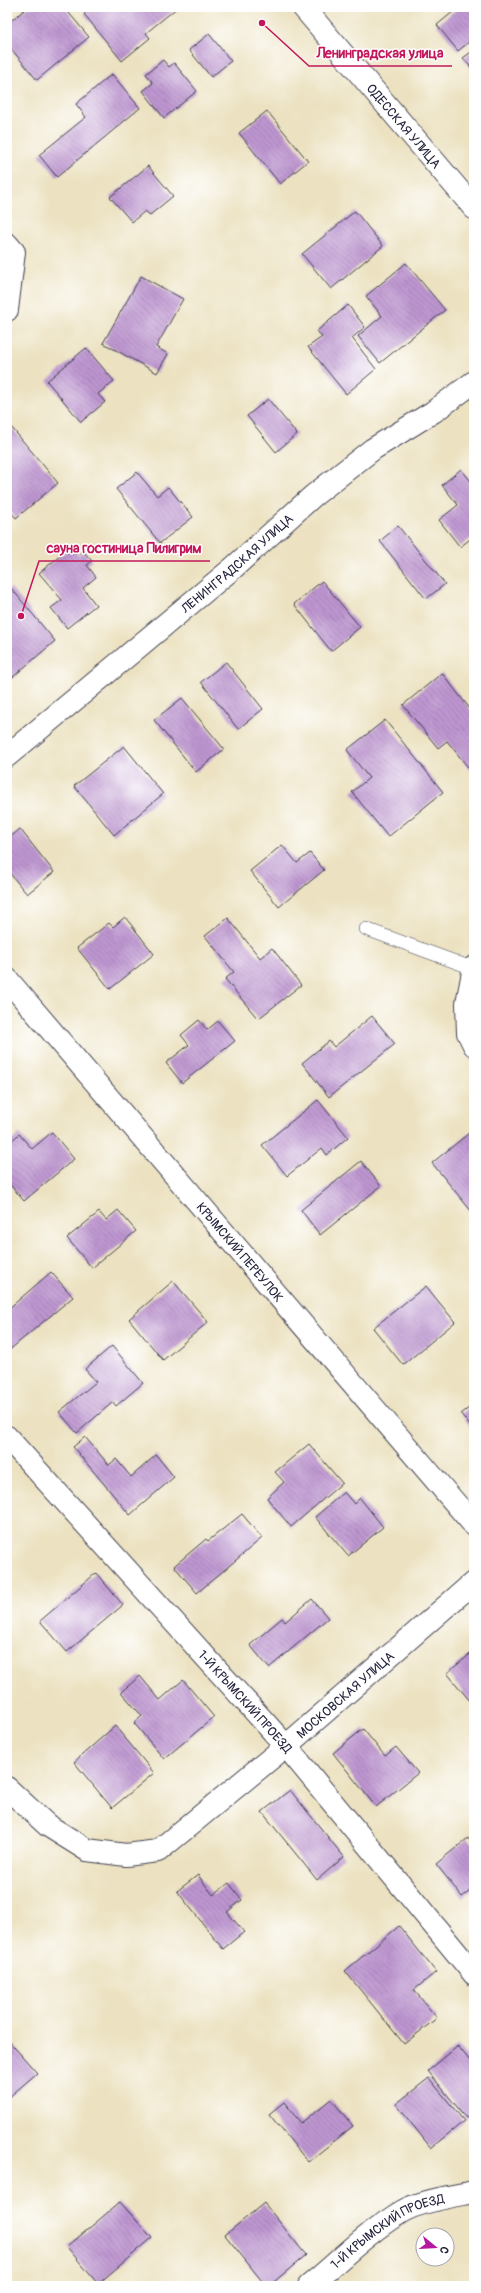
<svg xmlns="http://www.w3.org/2000/svg" width="481" height="2293" font-family="Pangolin,sans-serif">
  <defs>
    <pattern id="building-back-hatch" width="6" height="6" patternUnits="userSpaceOnUse"><rect width="6" height="6" fill="#bd95d0"/><path d="M-1 5l2 2M0 0l6 6M5-1l2 2" fill="none" stroke="#9979aa"/></pattern>
  </defs>
  <rect width="100%" height="100%" fill="#fff"/>
  <filter id="ink" filterUnits="userSpaceOnUse"><feTurbulence type="fractalNoise" baseFrequency=".025" numOctaves="2"/><feDisplacementMap in="SourceGraphic" scale="8" xChannelSelector="R" yChannelSelector="G"/><feConvolveMatrix kernelMatrix="1 2 1 2 8 2 1 2 1" color-interpolation-filters="sRGB"/></filter>
  <filter id="wash" filterUnits="userSpaceOnUse"><feTurbulence type="fractalNoise" baseFrequency=".012" numOctaves="4" result="noise"/><feDisplacementMap in="SourceGraphic" scale="16" xChannelSelector="R" yChannelSelector="G"/><feGaussianBlur stdDeviation="0.9" result="paint"/><feColorMatrix in="noise" values="0 0 0 0 0 0 0 0 0 0 0 0 0 0 0 0 0 1.4 0 .05"/><feComposite in="paint" operator="in"/></filter>
  <g filter="url(#wash)">
    <rect width="100%" height="100%" fill="#ece2c1"/>
    <g id="blocks">
      <path fill="url(#building-back-hatch)" d="M 28,7 L 64,7 L 89,37 L 37,80 L 7,44 L 7,24 Z
        M 93,7 L 178,7 L 146,33 L 150,38 L 122,61 L 84,14 Z
        M 459,7 L 474,7 L 474,38 L 458,51 L 437,25 Z
        M 209,34 L 231,61 L 211,77 L 189,50 Z
        M 474,50 L 474,71 L 463,58 Z
        M 163,60 L 169,67 L 174,63 L 197,91 L 164,118 L 143,91 L 153,83 L 146,74 Z
        M 112,74 L 140,108 L 57,177 L 39,155 L 86,117 L 76,104 Z
        M 267,111 L 308,161 L 280,184 L 239,133 Z
        M 148,166 L 173,196 L 150,215 L 145,211 L 132,222 L 110,197 Z
        M 355,211 L 383,246 L 331,289 L 302,254 Z
        M 406,263 L 445,310 L 380,363 L 358,336 L 382,316 L 366,296 Z
        M 141,276 L 183,299 L 156,347 L 168,354 L 157,373 L 103,343 Z
        M 348,305 L 365,327 L 352,338 L 376,369 L 346,394 L 308,347 L 322,337 L 317,331 Z
        M 86,348 L 114,381 L 98,394 L 105,402 L 81,422 L 47,381 Z
        M 268,399 L 297,434 L 276,452 L 247,416 Z
        M 7,422 L 58,483 L 16,518 L 7,508 Z
        M 461,469 L 474,485 L 474,536 L 460,547 L 439,520 L 458,505 L 442,485 Z
        M 137,472 L 157,496 L 168,487 L 193,517 L 160,543 L 116,489 Z
        M 398,526 L 445,584 L 426,599 L 380,541 Z
        M 71,547 L 78,555 L 83,551 L 92,561 L 87,565 L 96,577 L 83,588 L 96,605 L 67,628 L 51,608 L 62,600 L 39,573 Z
        M 322,581 L 360,627 L 331,651 L 294,604 Z
        M 11,588 L 55,641 L 7,682 L 7,591 Z
        M 226,662 L 263,709 L 238,729 L 201,682 Z
        M 442,673 L 474,714 L 474,768 L 471,771 L 447,741 L 438,748 L 403,705 Z
        M 182,698 L 224,749 L 196,772 L 154,720 Z
        M 385,720 L 443,792 L 388,837 L 352,792 L 369,778 L 347,750 Z
        M 124,746 L 163,794 L 114,835 L 74,786 Z
        M 20,829 L 54,872 L 27,894 L 7,870 L 7,840 Z
        M 282,845 L 297,863 L 310,853 L 324,870 L 279,907 L 250,871 Z
        M 125,917 L 154,954 L 110,989 L 77,948 L 109,923 L 113,927 Z
        M 228,918 L 260,958 L 272,948 L 301,985 L 258,1019 L 225,979 L 234,972 L 205,936 Z
        M 372,1016 L 395,1044 L 329,1097 L 302,1063 L 329,1041 L 334,1047 Z
        M 199,1020 L 207,1030 L 218,1021 L 235,1041 L 182,1083 L 166,1063 L 189,1045 L 181,1035 Z
        M 318,1100 L 348,1137 L 327,1155 L 322,1148 L 287,1176 L 262,1145 Z
        M 474,1129 L 474,1210 L 472,1212 L 432,1163 Z
        M 52,1132 L 74,1159 L 24,1201 L 7,1181 L 7,1145 L 19,1134 L 32,1149 Z
        M 361,1161 L 381,1186 L 320,1235 L 301,1210 Z
        M 118,1210 L 136,1231 L 92,1268 L 67,1238 L 99,1212 L 106,1220 Z
        M 51,1272 L 73,1297 L 7,1352 L 7,1310 Z
        M 173,1281 L 208,1322 L 163,1360 L 129,1319 Z
        M 426,1286 L 455,1322 L 403,1365 L 373,1328 Z
        M 112,1346 L 143,1383 L 116,1406 L 113,1402 L 77,1433 L 59,1412 L 96,1382 L 85,1369 Z
        M 474,1404 L 474,1431 L 461,1414 Z
        M 85,1437 L 109,1465 L 116,1459 L 131,1477 L 156,1455 L 174,1477 L 130,1515 L 73,1447 Z
        M 309,1444 L 342,1483 L 291,1527 L 267,1498 L 284,1482 L 275,1472 Z
        M 344,1492 L 354,1504 L 360,1498 L 383,1527 L 348,1556 L 315,1517 Z
        M 242,1514 L 262,1538 L 197,1593 L 174,1566 L 206,1539 L 208,1541 Z
        M 96,1573 L 123,1605 L 67,1652 L 40,1621 Z
        M 312,1599 L 328,1618 L 269,1668 L 250,1645 L 282,1618 L 285,1622 Z
        M 474,1651 L 474,1706 L 447,1673 Z
        M 140,1676 L 160,1700 L 183,1680 L 214,1717 L 164,1759 L 134,1723 L 142,1716 L 121,1692 Z
        M 115,1726 L 154,1773 L 112,1808 L 74,1762 Z
        M 363,1729 L 385,1756 L 396,1747 L 418,1773 L 376,1807 L 333,1753 Z
        M 290,1790 L 344,1857 L 317,1880 L 262,1812 Z
        M 468,1838 L 474,1846 L 474,1888 L 462,1897 L 436,1864 Z
        M 198,1875 L 213,1895 L 229,1883 L 242,1900 L 227,1912 L 244,1932 L 223,1949 L 177,1891 Z
        M 399,1926 L 436,1972 L 414,1990 L 437,2018 L 404,2044 L 345,1971 Z
        M 7,2039 L 37,2073 L 7,2099 Z
        M 458,2046 L 474,2066 L 474,2112 L 466,2118 L 428,2071 Z
        M 429,2078 L 464,2121 L 431,2148 L 396,2104 Z
        M 331,2099 L 353,2126 L 308,2162 L 269,2114 L 284,2102 L 301,2123 Z
        M 120,2202 L 152,2238 L 98,2284 L 67,2247 Z
        M 264,2203 L 306,2255 L 269,2286 L 266,2286 L 225,2235 Z"/>
    </g>
  </g>
  <g filter="url(#ink)">
    <use href="#blocks" fill-opacity="0" stroke="#403f4f" stroke-width="1"/>
    <g fill="none" stroke-linecap="round" stroke-linejoin="round">
      <g stroke="#403f4f" stroke-width="14">
        <path id="service" d="M 366,929 L 472,968"/>
      </g>
      <g stroke="#403f4f" stroke-width="24">
        <g id="minor">
          <path d="M 7,244 L 14,252 L 7,310"/>
          <path id="s1" d="M 7,756 L 233,568 L 313,496 L 373,449 L 433,412 L 474,382"/>
          <path d="M 474,967 L 467,1003 L 468,1033 L 474,1045"/>
          <path id="s2" d="M 7,979 L 474,1525"/>
          <path id="s3" d="M 7,1437 L 286,1746 L 474,1974"/>
          <path id="s4" d="M 7,1788 L 47,1825 L 87,1850 L 126,1855 L 158,1851 L 286,1746 L 474,1582"/>
          <path id="s5" d="M 309,2286 C 339,2261 369,2231 403,2211 C 420,2201 454,2196 474,2192"/>
        </g>
      </g>
      <g stroke="#403f4f" stroke-width="24">
        <g id="tertiary">
          <path id="s6" d="M 303,7 L 474,208"/>
        </g>
      </g>
      <use href="#service" stroke="#fff" stroke-width="13"/>
      <use href="#minor" stroke="#fff" stroke-width="22"/>
      <use href="#tertiary" stroke="#fff" stroke-width="22"/>
    </g>
  </g>
  <g text-anchor="middle" stroke-width="3" stroke-linejoin="round" paint-order="stroke">
    <g font-size="13" fill="#22223b" stroke="#fff">
      <text dy="5" stroke="none"><textPath href="#s6" startOffset="156">ОДЕССКАЯ УЛИЦА</textPath></text>
      <text dy="5" stroke="none"><textPath href="#s1" startOffset="300">ЛЕНИНГРАДСКАЯ УЛИЦА</textPath></text>
      <text dy="5" stroke="none"><textPath href="#s2" startOffset="359">КРЫМСКИЙ ПЕРЕУЛОК</textPath></text>
      <text dy="5" stroke="none"><textPath href="#s4" startOffset="417">МОСКОВСКАЯ УЛИЦА</textPath></text>
      <text dy="5" stroke="none"><textPath href="#s3" startOffset="356">1-Й КРЫМСКИЙ ПРОЕЗД</textPath></text>
      <text dy="5" stroke="none"><textPath href="#s5" startOffset="97">1-Й КРЫМСКИЙ ПРОЕЗД</textPath></text>
    </g>
  </g>
  <path fill="none" stroke="#c2185b" stroke-width="1.5" d="M262 23L309 66H452M21 616L39 561H210"/>
  <g fill="#c2185b" stroke="#fff" stroke-width="1.5">
    <circle cx="262" cy="23" r="4"/>
    <circle cx="21" cy="616" r="4"/>
  </g>
  <g font-size="14" text-anchor="middle" font-weight="bold" fill="#c2185b" stroke="#fff" stroke-width="3" stroke-linejoin="round" paint-order="stroke">
    <text x="380" y="58">Ленинградская улица</text>
    <text x="124" y="553">сауна гостиница Пилигрим</text>
  </g>
  <rect width="481" height="2293" fill="none" stroke="#fff" stroke-width="24"/>
  <g transform="translate(435 2247) rotate(108)"><circle r="19" fill="#ffffff" stroke="#a7a7b1"/>
  <path d="M0-3L7 15L0 10L-7 15Z" fill="#b5179e"/>
  <text y="-6" font-size="11" font-weight="bold" text-anchor="middle" fill="#22223b">С</text>
  </g>
</svg>
